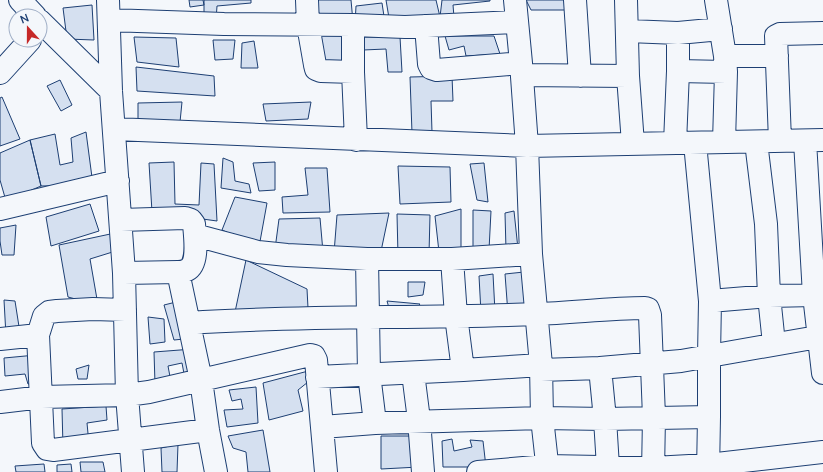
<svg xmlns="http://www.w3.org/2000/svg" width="823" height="472" font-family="'Nunito Sans',sans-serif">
  <rect width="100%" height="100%" fill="#f4f7fb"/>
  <path fill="#d5e0f0" stroke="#1d3f73" d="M 189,0 L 203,0 L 204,5 L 190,7 Z
    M 204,0 L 251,0 L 251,3 L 217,6 L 216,20 L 204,19 Z
    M 312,0 L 351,0 L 353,22 L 312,19 Z
    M 386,0 L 436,0 L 440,17 L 389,18 Z
    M 442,0 L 490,0 L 490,1 L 453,5 L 454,17 L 440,17 Z
    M 526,0 L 570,0 L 573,10 L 531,10 Z
    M 382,3 L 385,23 L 355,24 L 356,6 Z
    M 92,5 L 94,40 L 67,39 L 63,8 Z
    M 313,32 L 342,34 L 345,64 L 315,62 Z
    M 445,36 L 494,36 L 500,54 L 466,56 L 464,46 L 449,50 Z
    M 134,37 L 176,38 L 179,67 L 137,62 Z
    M 359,37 L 400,37 L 402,72 L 388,72 L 386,49 L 363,50 Z
    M 213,40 L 235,40 L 233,59 L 215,60 Z
    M 254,41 L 258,68 L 241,68 L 242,43 Z
    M 136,67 L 214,76 L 215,96 L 137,91 Z
    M 452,76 L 453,101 L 431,101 L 432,132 L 412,133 L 410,77 Z
    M 60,80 L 72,105 L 61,111 L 47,86 Z
    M 2,97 L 20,139 L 0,146 L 0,98 Z
    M 182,102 L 180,122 L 138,121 L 138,103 Z
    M 311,102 L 308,119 L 266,121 L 263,104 Z
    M 86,132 L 93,185 L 41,186 L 30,140 L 55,134 L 60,165 L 73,162 L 71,138 Z
    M 30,140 L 41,186 L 6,201 L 0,180 L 0,153 Z
    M 223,158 L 233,162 L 235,181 L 249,184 L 251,193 L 221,188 Z
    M 174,162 L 175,204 L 199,205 L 201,163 L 214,164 L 217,221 L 152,212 L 149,163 Z
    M 275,162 L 275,190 L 259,191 L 253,163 Z
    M 484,163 L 488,202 L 477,200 L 470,164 Z
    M 398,166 L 450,167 L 451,202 L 400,204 Z
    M 305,168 L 327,168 L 330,212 L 283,213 L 282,197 L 308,195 Z
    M 235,197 L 267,203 L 259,247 L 222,230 Z
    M 90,204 L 99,231 L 51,246 L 46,217 Z
    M 461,209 L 461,252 L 439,252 L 435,216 Z
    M 473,210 L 491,211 L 489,250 L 473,250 Z
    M 514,211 L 518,249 L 506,250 L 505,213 Z
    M 389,213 L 380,256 L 334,253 L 337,215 Z
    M 397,214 L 430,215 L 429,254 L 398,256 Z
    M 320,218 L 323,252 L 275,249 L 279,219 Z
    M 16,225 L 14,255 L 2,255 L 0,241 L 0,228 Z
    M 115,233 L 119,250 L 90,259 L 98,305 L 68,297 L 59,245 Z
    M 246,260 L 307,289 L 308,308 L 235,312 Z
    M 524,272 L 525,311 L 508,314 L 505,274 Z
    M 493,274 L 495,312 L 481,313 L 479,276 Z
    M 408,282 L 425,282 L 423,295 L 408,297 Z
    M 4,300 L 15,301 L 20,333 L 6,336 Z
    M 387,301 L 420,304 L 414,311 L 389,308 Z
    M 176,302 L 184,339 L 174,340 L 164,305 Z
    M 148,317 L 164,319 L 165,342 L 150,344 Z
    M 193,349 L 195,378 L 185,379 L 182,363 L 168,366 L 171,382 L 155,384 L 154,352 Z
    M 36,355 L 36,383 L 28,384 L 25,374 L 5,376 L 4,358 Z
    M 89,365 L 87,379 L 78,379 L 76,369 Z
    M 312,370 L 313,378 L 298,390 L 303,411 L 269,420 L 263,383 Z
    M 256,387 L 258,423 L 227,427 L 224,410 L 243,409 L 241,399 L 232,401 L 229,390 Z
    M 106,406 L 107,420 L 87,423 L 89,444 L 63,447 L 62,409 Z
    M 263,430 L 270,472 L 248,472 L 246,452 L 233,448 L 228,436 Z
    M 381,436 L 418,436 L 419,467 L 381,469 Z
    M 452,439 L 454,451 L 472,447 L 470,440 L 483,441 L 486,467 L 443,467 L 442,441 Z
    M 178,444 L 177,472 L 162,472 L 161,448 Z
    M 80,462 L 103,462 L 105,472 L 81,472 Z
    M 44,464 L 45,472 L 16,472 L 15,466 Z
    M 71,464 L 72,472 L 57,472 L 57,465 Z"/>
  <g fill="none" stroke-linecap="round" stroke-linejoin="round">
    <g stroke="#1d3f73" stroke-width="24">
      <path id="minor" d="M 20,0 L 35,16
        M 108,0 L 111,91 L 124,273 L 127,395 L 133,472
        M 307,0 L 308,25 L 315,65 L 316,69 L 321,71 L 353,72
        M 515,0 L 521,63 L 527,146 L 531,254 L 541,365 L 542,418 L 548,472
        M 575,0 L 580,76
        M 626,0 L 628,76 L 633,144
        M 716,0 L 725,56 L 726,72 L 724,142
        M 109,20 L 224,24 L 353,25 L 405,27 L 517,22
        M 40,21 L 111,91
        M 353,25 L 353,72 L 356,140
        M 426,26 L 429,64 L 431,68 L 437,70 L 521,63
        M 628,31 L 678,33 L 721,29
        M 725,56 L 777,56
        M 678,71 L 726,72
        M 0,73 L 30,40
        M 522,75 L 628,76
        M 114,129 L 527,146 L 823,140
        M 780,141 L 776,36 L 780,34 L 823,33
        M 805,141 L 814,295
        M 756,142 L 766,224 L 769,296 L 774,344
        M 675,143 L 678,71 L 678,33
        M 695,143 L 710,301 L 709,356 L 709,417 L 708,472
        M 0,209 L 118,181
        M 121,220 L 185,218 L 191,220 L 194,224 C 195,236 199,264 187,270 C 185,271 181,272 178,272 L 124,273
        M 195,235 L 258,252 L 287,255 L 367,259 L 452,259 L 531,254
        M 367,259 L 369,374 L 375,423 L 542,418 L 605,419 L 709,417
        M 178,272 L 201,380 L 208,430 L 216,472
        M 710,301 L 769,296 L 814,295 L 823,373
        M 125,310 L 93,309 L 57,311 L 49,312 L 44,316 L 38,335 L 43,443 L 47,449 L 53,450 L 208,430
        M 189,323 C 304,315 420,319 536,314 C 572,313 609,308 645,308 L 648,309 L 650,315 L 654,417 L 653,472
        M 0,339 L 38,335
        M 600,368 L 605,419 L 608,467
        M 463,370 L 541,365
        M 541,370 L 600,368 L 681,361 L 823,336
        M 413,373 L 419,420 L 423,472
        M 317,377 L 463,370 L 456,316 L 452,259
        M 0,402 L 42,397 L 127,395 L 149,392 L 310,355 L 314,356 L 316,360 L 326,472
        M 322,427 L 375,423
        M 478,472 L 547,466 L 653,468 L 708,465 L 823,452"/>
    </g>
    <use href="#minor" stroke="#f4f7fb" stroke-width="22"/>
  </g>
  <g transform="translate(28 28) rotate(339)"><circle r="19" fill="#f4f7fb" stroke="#9eadc5"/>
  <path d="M0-3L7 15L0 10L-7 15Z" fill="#c62828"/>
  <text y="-6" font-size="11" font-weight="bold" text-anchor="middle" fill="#1d3f73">N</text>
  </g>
</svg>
